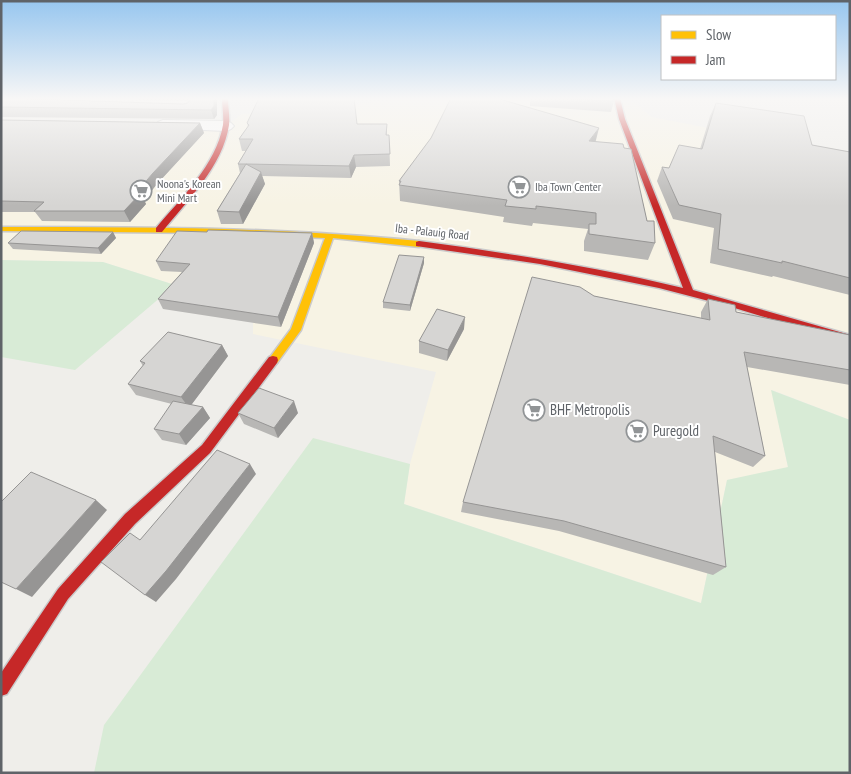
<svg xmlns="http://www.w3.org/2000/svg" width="851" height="774" font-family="'PT Sans Narrow',sans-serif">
  <rect width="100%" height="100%" fill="#efeeea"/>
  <path fill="#f7f3e4" d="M 405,98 L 629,98 L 651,117 L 850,155 L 850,420 L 772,390 L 788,468 L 727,480 L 701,603 L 404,504 L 410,464 L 436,372 L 253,334 L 253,299 L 175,285 L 103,262 L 1,260 L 1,126 L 226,126 L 242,114 L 305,111 Z"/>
  <path fill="#d8ebd6" d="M 1,260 L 103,262 L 175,285 L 75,370 L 1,357 Z
    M 771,390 L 850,420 L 850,773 L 94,773 L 104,725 L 313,438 L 410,464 L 404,504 L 701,603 L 727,480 L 788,467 Z"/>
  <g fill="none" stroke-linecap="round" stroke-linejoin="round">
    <g stroke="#cbcccc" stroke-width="2">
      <path id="street" d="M 163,120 L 226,121 L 231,123 L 234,126 L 231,129 L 226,131 L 158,128 L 155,125 L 158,122 Z"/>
    </g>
    <g stroke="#cacacb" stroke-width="3">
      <path id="slow" d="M 1,227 C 141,227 280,227 419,241 L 423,244 L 419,247 L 333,238 L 301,330 L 277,363 L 273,364 L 268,360 L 291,329 L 325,238 L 210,233 L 1,231 Z"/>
    </g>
    <g stroke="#cacacb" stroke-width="3">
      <path id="jam" d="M 222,98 L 228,98 C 228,107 230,116 229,125 C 223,166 187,201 162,232 L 156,232 L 156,228 C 181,198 216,165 223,125 C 224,116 222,107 222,98 Z
        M 614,98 L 620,98 L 625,119 L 693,290 L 850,335 L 850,343 L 728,306 L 659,288 L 540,264 L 416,246 L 416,242 L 419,241 C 508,253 596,267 683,288 L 619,119 Z
        M 273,356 L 277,357 L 278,360 L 277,363 L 210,453 L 135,524 L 68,599 L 7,694 L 1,696 L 1,673 L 58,589 L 125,514 L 202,445 L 269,357 Z"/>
    </g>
    <use href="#street" fill="#fdfcfc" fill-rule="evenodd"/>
    <use href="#slow" fill="#ffc107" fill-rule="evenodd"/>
    <use href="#jam" fill="#c62828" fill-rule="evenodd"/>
  </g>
  <path fill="#b8b7b5" d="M 1,98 L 183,104 L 189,102 L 186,101 L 53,98 L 217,98 L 217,115 L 214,119 L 1,117 Z
    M 530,98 L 613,98 L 614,101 L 611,112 L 530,106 Z
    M 716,103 L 812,145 L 850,152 L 850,295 L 773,276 L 772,277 L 710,263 L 714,228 L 673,219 L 657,181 L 662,167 L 669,168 L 700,149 L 710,116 Z
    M 1,120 L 200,123 L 204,133 L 157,184 L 144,200 L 146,204 L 130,222 L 42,221 L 35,212 L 1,212 Z
    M 247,123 L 357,124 L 387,124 L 387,135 L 389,135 L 390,166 L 356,167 L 351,178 L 262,176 L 265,184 L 243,224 L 221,224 L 217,211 L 240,173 L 238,164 L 246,151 L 242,151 L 239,139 L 248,127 Z
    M 595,142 L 624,148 L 647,221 L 655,243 L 648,260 L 584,251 L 584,241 L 588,229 L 533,223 L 532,226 L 503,222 L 504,217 L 400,201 L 399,181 Z
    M 113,232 L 116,238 L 101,254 L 13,249 L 8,243 Z
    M 207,232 L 312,233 L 314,243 L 281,327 L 163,309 L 158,299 L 182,272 L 161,271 L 156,261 Z
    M 424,257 L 424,263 L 410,311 L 383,308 L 383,302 Z
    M 594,296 L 701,318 L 701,312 L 708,299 L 736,312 L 850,335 L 850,385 L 747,367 L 765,456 L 753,467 L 715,452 L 726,567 L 713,575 L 559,531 L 461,512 L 463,502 Z
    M 464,329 L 447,361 L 419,353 L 419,341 Z
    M 222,345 L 228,356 L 191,405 L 203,407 L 210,418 L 186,445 L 162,440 L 154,429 L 172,404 L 136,395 L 128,384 L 143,366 L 140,361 Z
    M 238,413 L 298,413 L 278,438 L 244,424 Z"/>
  <path fill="#969594" d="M 214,98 L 217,98 L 217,115 L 214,119 L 211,110 Z
    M 200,123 L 204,133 L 157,184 L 144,200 L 146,204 L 130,222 L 124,211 L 136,193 L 153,173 Z
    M 599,128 L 595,144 L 589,141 Z
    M 354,155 L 356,167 L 351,178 L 349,166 Z
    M 261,172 L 265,184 L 243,224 L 239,212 Z
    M 113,232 L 116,238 L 101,254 L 98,248 Z
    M 312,233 L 314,243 L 281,327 L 278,317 Z
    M 424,257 L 424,263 L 410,311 L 410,305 Z
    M 465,317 L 464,329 L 447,361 L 448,350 Z
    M 222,345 L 228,356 L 189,408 L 181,397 Z
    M 294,401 L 298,413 L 278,438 L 274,428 Z
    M 203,407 L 210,418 L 186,445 L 179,434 Z
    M 250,464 L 256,474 L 176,579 L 156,602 L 145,595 Z
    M 96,500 L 107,510 L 32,597 L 16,589 Z"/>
  <path fill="#d6d5d3" stroke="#969594" d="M 1,98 L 183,104 L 188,103 L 191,99 L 191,98 L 214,98 L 214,106 L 211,110 L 1,107 Z
    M 259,98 L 354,98 L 357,124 L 387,124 L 386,135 L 389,135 L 390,154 L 354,155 L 349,166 L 246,164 L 261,172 L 239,212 L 217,211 L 246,164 L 238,164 L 253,139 L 239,139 L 249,125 L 247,123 Z
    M 451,98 L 496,98 L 599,128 L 589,141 L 623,144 L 624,148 L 631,149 L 647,221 L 654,221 L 655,243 L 589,234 L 589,224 L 596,224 L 596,213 L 536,206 L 536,209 L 505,206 L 507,200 L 399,185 L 401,181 L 399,181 L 431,138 Z
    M 555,98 L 613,98 L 614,101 Z
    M 716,103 L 804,116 L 812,145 L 850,152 L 850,278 L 782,261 L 782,263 L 718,249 L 721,214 L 679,205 L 662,167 L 669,168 L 679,145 L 702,149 Z
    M 1,120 L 200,123 L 153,173 L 136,193 L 141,193 L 124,211 L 34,211 L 44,202 L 1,201 Z
    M 208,230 L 312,233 L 278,317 L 158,299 L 190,264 L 156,261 L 177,231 L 207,232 Z
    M 21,231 L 113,232 L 98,248 L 8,243 Z
    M 399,255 L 424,257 L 410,305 L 383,302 Z
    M 532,277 L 580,287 L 594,296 L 710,320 L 708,299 L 735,305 L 736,312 L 850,335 L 850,370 L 744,352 L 765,456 L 713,436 L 726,567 L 564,521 L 463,502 Z
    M 437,309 L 465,317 L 448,350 L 419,341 Z
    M 168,332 L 222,345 L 181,397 L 128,384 L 145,363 L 140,361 Z
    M 259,388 L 294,401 L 274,428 L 238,413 Z
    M 173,401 L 203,407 L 179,434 L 154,429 Z
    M 217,450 L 250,464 L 166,571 L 145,595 L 101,562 L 130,533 L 140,540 Z
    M 31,472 L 96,500 L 16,589 L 1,582 L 1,502 Z"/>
  <linearGradient id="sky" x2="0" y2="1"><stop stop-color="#97c6ef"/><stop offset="0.48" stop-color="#f8f7f6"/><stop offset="1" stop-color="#f8f7f6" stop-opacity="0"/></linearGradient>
  <rect width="851" height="206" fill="url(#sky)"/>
  <defs>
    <g id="supermarket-ring" transform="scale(1.125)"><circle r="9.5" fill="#fff" stroke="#919496" stroke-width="1.5"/><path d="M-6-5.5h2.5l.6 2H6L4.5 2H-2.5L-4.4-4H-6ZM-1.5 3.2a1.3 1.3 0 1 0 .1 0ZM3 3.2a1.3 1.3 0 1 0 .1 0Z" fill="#919496"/></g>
  </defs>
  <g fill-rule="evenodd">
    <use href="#supermarket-ring" x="519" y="187"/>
    <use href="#supermarket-ring" x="141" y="191"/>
    <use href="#supermarket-ring" x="534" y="410"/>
    <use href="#supermarket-ring" x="637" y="431"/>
  </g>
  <g text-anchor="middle" stroke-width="4" stroke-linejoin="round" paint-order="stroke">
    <g font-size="12" fill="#5f6368" stroke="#fff" text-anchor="start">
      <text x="157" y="188">Noona's Korean<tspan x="157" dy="14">Mini Mart</tspan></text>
      <text x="535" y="191">Iba Town Center</text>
    </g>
    <g font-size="12" fill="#5f6368" stroke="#fff">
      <text transform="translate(432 232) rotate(6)" y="4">Iba - Palauig Road</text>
    </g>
    <g font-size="15" fill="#5f6368" stroke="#fff" text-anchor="start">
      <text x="550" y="415">BHF Metropolis</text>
      <text x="653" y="436">Puregold</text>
    </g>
  </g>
  <rect width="851" height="774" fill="none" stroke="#5f6368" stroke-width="5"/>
  <rect x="661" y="15" width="175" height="65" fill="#ffffff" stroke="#bfc1c3"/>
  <rect x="671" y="31" width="25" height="8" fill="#ffc107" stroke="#bfc1c3"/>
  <text x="706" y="40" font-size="15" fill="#5f6368">Slow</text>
  <rect x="671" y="56" width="25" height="8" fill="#c62828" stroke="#bfc1c3"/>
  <text x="706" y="65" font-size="15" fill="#5f6368">Jam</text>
</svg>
